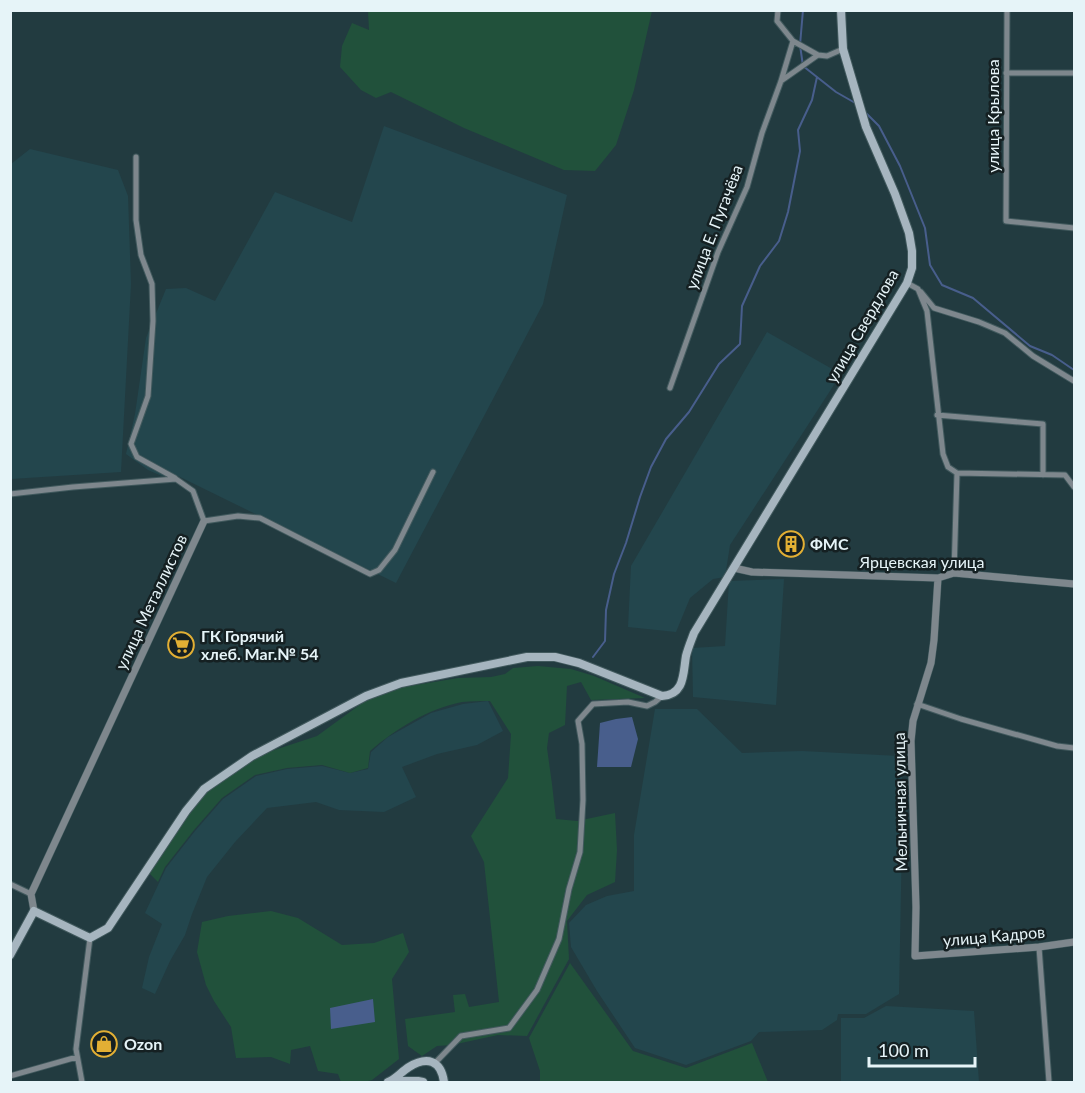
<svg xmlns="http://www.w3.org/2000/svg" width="1085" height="1093" font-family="Lato,sans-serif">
  <rect width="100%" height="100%" fill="#223b40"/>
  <path fill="#23464d" d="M 384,126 L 567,195 L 543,304 L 396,583 L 176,475 L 162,476 L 148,470 L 126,454 L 135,414 L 146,338 L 166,289 L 186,288 L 215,301 L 275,192 L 352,222 Z
    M 30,149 L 118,170 L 128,196 L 131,284 L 121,472 L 11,479 L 11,164 Z
    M 767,332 L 841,374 L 730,545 L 725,577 L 713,579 L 690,598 L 676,632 L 628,627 L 631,566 Z
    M 784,579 L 776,705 L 693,697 L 692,648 L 725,646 L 729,581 Z
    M 488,701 L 503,731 L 477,745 L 437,754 L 402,767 L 416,797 L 384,812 L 339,810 L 316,802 L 267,808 L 235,842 L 207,877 L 192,914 L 185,935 L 170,961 L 155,994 L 142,988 L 149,957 L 162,924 L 145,913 L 166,868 L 195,831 L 223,799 L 256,776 L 287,769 L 322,766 L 350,773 L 368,769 L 371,752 L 388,737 L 431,713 L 463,704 Z
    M 655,709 L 697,709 L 742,753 L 802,751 L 899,756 L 903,786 L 899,994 L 866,1014 L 838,1014 L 837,1020 L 822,1030 L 759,1032 L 751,1041 L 686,1065 L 635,1048 L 597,991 L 571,947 L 569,923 L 586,905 L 607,896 L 634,891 L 634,835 Z
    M 886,1006 L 974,1011 L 979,1082 L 841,1082 L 841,1018 L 864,1018 Z"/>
  <path fill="#21513b" d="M 368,11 L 368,10 L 652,11 L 634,90 L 616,145 L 595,171 L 564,170 L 464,128 L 391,92 L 376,98 L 361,90 L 340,67 L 342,46 L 352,23 L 369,30 Z
    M 538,666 L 571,669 L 594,676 L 645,698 L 591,700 L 581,682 L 567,686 L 565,725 L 549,733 L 547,748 L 552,784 L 556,819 L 577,821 L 615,813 L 617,850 L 615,882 L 587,895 L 567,921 L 569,959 L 527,1036 L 498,1035 L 452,1045 L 437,1046 L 422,1056 L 408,1046 L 405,1019 L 455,1012 L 453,995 L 465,994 L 469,1007 L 499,1002 L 484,862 L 471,836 L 508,778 L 511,734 L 490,701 C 481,701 471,701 462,702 C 427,709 396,729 370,751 L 368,768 L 350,773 L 322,765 L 287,768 L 255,775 L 222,798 L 194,830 L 165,867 L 158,882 L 150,874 L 153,864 L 205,790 L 253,757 L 317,736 L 365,701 L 404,687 L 458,678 L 491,677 L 505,674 L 513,668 Z
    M 271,911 L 298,918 L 342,945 L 374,943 L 403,933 L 409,952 L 392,979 L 399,1059 L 372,1080 L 364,1082 L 341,1082 L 338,1074 L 318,1071 L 310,1046 L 291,1050 L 290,1064 L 271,1057 L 236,1058 L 231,1027 L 214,1001 L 206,985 L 197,952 L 202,922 L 228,916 Z
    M 570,963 L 633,1051 L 686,1068 L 752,1043 L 768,1082 L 540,1082 L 540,1071 L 529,1038 Z"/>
  <path fill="#485e8c" d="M 632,717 L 638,739 L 631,767 L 597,767 L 600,723 L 616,719 Z
    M 373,999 L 375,1022 L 331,1029 L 330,1008 Z"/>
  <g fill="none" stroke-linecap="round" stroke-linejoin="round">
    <path stroke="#485e8c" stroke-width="2" d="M 803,10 L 800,45 L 803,66 L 836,92 L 857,104
      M 865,112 L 879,126 L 900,166 L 925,228 L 930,265 L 942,285 L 973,298 L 1030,346 L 1052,355 L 1074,370
      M 593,657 L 605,641 L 606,610 L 614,574 L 626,543 L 640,497 L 651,467 L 666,439 L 689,412 L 719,364 L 740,344 L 742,306 L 760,266 L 779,241 L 788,212 L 800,151 L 798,130 L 812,100 L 817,77"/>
    <g stroke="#41595d" stroke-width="7">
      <path id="minor" d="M 1007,10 L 1006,221 L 1074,228
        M 818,55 L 827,56 L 843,49
        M 1006,73 L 1074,73
        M 781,81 L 818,55 L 793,41
        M 136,157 L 136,220 L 141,255 L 152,284 L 153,321 L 148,396 L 131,444 L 137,457 L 175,478
        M 907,283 L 918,289 L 927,311 L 943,454 L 948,467 L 957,473 L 954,573
        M 921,292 L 934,308 L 979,322 L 1005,333 L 1033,356 L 1074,381
        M 670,388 L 718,252 L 747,187 L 762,133 L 781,81 L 793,41 L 777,21 L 778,10
        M 937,415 L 1043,424 L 1043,475
        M 957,473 L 1065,475 L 1074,487
        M 10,494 L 73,487 L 176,479 L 193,491 L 204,521 L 238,516 L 260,518 L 370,574 L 379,570 L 395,550 L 433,472
        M 917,704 L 961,719 L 1057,746 L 1074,748
        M 10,884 L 31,894
        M 1039,947 L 1049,1082
        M 435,1063 L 461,1036 L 509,1028 L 537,990 L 559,939 L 569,889 L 580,852 L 583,800 L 582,744 L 578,721 L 593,704 L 628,702 L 647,706 L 655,702 L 662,696
        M 10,1076 L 77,1057
        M 82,1082 L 76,1049 L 90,938"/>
    </g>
    <g stroke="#41595d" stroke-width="8">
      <path id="tertiary" d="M 734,568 L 752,572 L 938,578 L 954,573 L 1074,584
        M 938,578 L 934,640 L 931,663 L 913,721 L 911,741 L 916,907 L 915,956 L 1039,947 L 1074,942
        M 34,911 L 31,894 L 204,521"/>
    </g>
    <g stroke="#41595d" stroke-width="10">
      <path id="secondary" d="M 10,955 L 34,911 L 90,938 L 108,928 L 186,811 L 204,789 L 252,756 L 366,696 L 401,683 L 527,657 L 555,657 L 579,663 L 662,696 C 685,695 683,673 686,656 C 688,648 691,641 694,633 L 907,283 L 912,268 L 912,251 L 909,233 L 895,194 L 866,127 L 843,49 L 841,10
        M 392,1081 L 418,1081 L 423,1082
        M 388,1082 C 396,1079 401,1072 409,1067 C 427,1056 441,1060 444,1082"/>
    </g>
    <use href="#minor" stroke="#7e878d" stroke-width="5"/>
    <use href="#tertiary" stroke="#7e878d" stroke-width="7"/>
    <use href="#secondary" stroke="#a6b5bf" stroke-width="8"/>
  </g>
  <defs>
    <g id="building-ring" transform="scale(1.35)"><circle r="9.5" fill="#152022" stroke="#e2af34" stroke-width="1.5"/><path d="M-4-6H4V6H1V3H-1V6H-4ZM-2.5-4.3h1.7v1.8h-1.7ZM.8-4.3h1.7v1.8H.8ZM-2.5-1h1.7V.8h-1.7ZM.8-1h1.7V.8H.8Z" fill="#e2af34"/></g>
    <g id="supermarket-ring" transform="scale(1.35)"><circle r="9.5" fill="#152022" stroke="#e2af34" stroke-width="1.5"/><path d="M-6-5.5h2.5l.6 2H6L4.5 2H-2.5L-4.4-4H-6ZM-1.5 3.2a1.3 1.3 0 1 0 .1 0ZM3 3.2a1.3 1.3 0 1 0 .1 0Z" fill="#e2af34"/></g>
    <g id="shop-ring" transform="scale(1.35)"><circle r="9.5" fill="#152022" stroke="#e2af34" stroke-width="1.5"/><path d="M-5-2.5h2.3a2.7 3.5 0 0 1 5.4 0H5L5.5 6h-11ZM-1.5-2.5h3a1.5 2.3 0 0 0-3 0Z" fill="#e2af34"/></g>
  </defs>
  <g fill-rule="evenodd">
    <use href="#building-ring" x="791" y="544"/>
    <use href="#supermarket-ring" x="181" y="645"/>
    <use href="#shop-ring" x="104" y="1044"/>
  </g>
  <g text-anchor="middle" stroke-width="5" stroke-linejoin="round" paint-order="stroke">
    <g font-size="16" fill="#e6f4f8" stroke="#152022">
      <text transform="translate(993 116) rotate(-90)" y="6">улица Крылова</text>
      <text transform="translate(714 227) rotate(-69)" y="6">улица Е. Пугачёва</text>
      <text transform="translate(862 326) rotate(-60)" y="6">улица Свердлова</text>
      <text x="922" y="568">Ярцевская улица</text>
      <text transform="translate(151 602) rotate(-65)" y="6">улица Металлистов</text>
      <text transform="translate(900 802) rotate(-91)" y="6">Мельничная улица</text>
      <text transform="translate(994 936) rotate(-5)" y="6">улица Кадров</text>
    </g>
    <g font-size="16" font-weight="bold" fill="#e6f4f8" stroke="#152022" text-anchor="start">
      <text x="810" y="550">ФМС</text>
      <text x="201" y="642">ГК Горячий<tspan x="201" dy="18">хлеб. Маг.№ 54</tspan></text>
      <text x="124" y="1050">Ozon</text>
    </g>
  </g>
  <rect width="1085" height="1093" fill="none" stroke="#e6f4f8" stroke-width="24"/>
  <path d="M869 1057v9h106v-9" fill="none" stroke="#e6f4f8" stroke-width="3"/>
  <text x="878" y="1057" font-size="18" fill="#e6f4f8" stroke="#152022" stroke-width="4.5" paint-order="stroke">100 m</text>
</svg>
